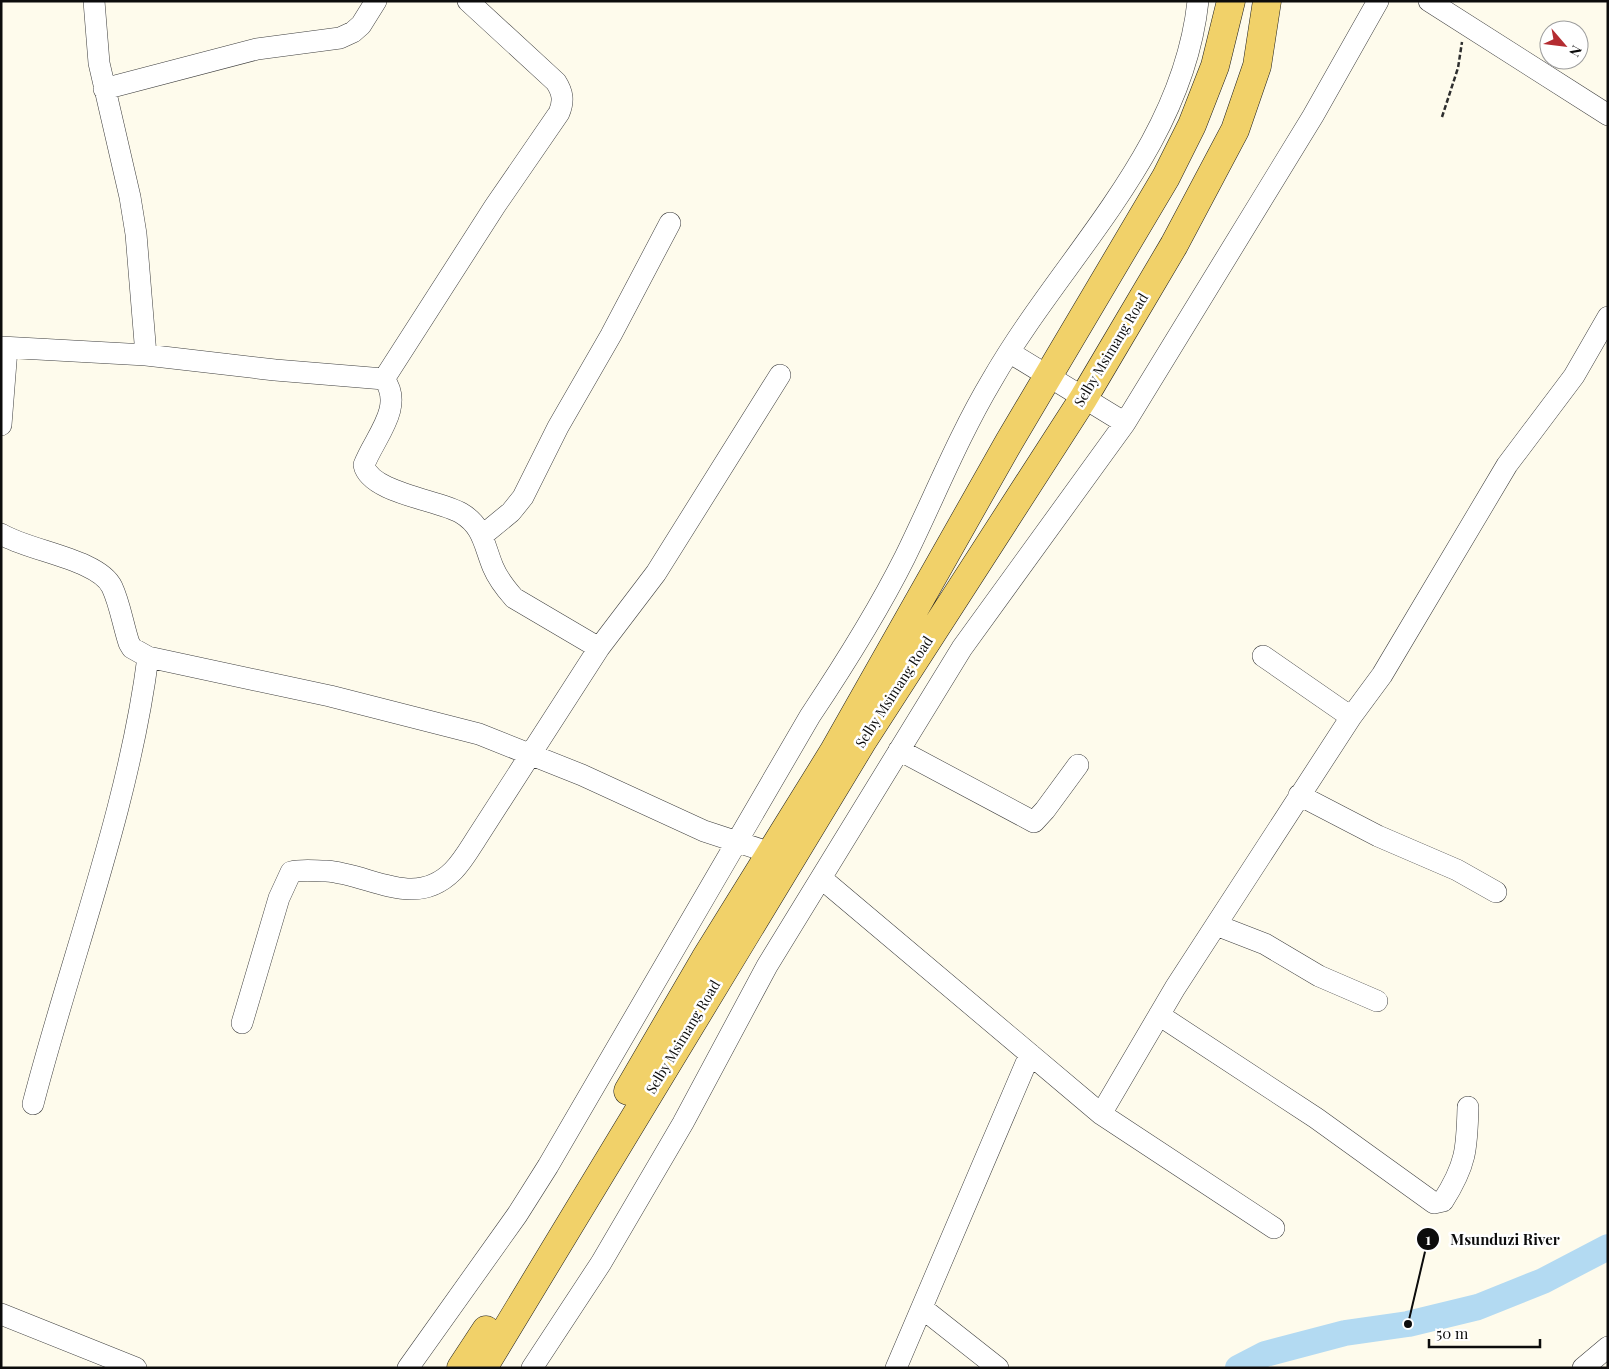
<svg xmlns="http://www.w3.org/2000/svg" width="1609" height="1369" font-family="'Playfair Display',serif">
  <rect width="100%" height="100%" fill="#fefbec"/>
  <g fill="none" stroke-linecap="round" stroke-linejoin="round">
    <path stroke="#b3daf2" stroke-width="26" d="M 1238,1368 L 1265,1354 L 1345,1333 L 1408,1324 L 1478,1307 L 1543,1281 L 1608,1247"/>
    <g stroke="#3f3f3f" stroke-width="22">
      <path id="minor" d="M 94,1 L 99,63 L 130,197 L 136,234 L 146,355
        M 1429,1 L 1608,115
        M 104,89 L 257,49 L 340,38 L 353,32 L 361,25 L 376,1
        M 1,347 L 146,355 L 275,370 L 384,379
        M 1009,352 L 1125,423
        M 384,379 L 495,206 L 559,113 C 564,101 563,93 556,82 L 468,1
        M 1,425 L 7,349
        M 1,534 C 28,551 99,559 112,587 C 120,604 123,625 129,643 L 132,648 L 148,657 L 330,696 L 479,734 L 582,775 L 704,831 L 771,853
        M 483,535 L 511,512 L 523,497 L 558,427 L 611,335 L 670,223
        M 599,648 L 656,573 L 780,375
        M 1263,656 L 1351,717
        M 899,750 L 1034,822 L 1045,810 L 1078,765
        M 1299,795 L 1378,836 L 1457,870 L 1496,892
        M 821,878 L 1101,1114 L 1274,1228
        M 1216,925 L 1265,944 L 1319,976 L 1377,1001
        M 1159,1015 L 1316,1118 L 1434,1203 L 1443,1201 C 1466,1165 1467,1149 1468,1107
        M 242,1023 L 279,898 L 291,872 C 302,869 315,871 326,871 C 371,874 414,910 453,871 C 462,862 469,850 476,839 L 599,648 L 514,598 C 506,589 498,579 493,567 C 484,545 483,526 461,513 C 439,500 370,493 364,465 C 374,438 405,407 384,379
        M 33,1104 C 71,957 129,807 148,657
        M 1101,1114 L 1175,988 L 1351,717 L 1382,675 L 1507,465 L 1574,376 L 1608,317
        M 922,1308 L 998,1368
        M 1,1314 L 136,1368
        M 408,1368 L 517,1215 L 548,1166 L 810,716 C 844,665 877,613 905,557 C 934,498 958,437 992,380 C 1063,256 1182,151 1198,1
        M 532,1368 L 601,1263 L 683,1123 L 767,966 L 962,648 L 1125,423 L 1313,116 L 1378,1
        M 896,1368 L 1030,1054
        M 1583,1368 L 1608,1347"/>
    </g>
    <g stroke="#1d1d1d" stroke-width="29">
      <path id="major" d="M 628,1091 L 705,959 L 834,751 L 1009,442 L 1166,177 L 1192,125 L 1215,66 L 1231,1
        M 461,1368 L 486,1330
        M 483,1368 L 862,742 L 1083,399 L 1174,245 L 1235,130 L 1257,66 L 1267,1"/>
    </g>
    <path stroke="#2e2e2e" stroke-width="2.5" stroke-dasharray="5 2.5" stroke-linecap="butt" d="M 1442,117 L 1458,68 L 1462,42"/>
    <use href="#minor" stroke="#fff" stroke-width="21"/>
    <use href="#major" stroke="#f1d169" stroke-width="28"/>
  </g>
  <g text-anchor="middle" stroke-width="5" stroke-linejoin="round" paint-order="stroke">
    <g font-size="14" fill="#0c0c0c" stroke="#fff">
      <text transform="translate(1111 350) rotate(-59)" y="5">Selby Msimang Road</text>
      <text transform="translate(894 692) rotate(-57)" y="5">Selby Msimang Road</text>
      <text transform="translate(683 1037) rotate(-59)" y="5">Selby Msimang Road</text>
    </g>
  </g>
  <path fill="none" stroke="#0c0c0c" stroke-width="2" d="M1408 1324L1428 1239"/>
  <g fill="#0c0c0c" stroke="#fff" stroke-width="2">
    <circle cx="1408" cy="1324" r="5"/>
    <circle cx="1428" cy="1239" r="12"/>
  </g>
  <g font-size="15" text-anchor="middle" font-weight="bold" fill="#fff">
    <text x="1428" y="1245">1</text>
  </g>
  <g font-size="15" text-anchor="middle" font-weight="bold" fill="#0c0c0c" stroke="#fff" stroke-width="5" stroke-linejoin="round" paint-order="stroke">
    <text x="1505" y="1245">Msunduzi River</text>
  </g>
  <rect width="1609" height="1369" fill="none" stroke="#0c0c0c" stroke-width="5"/>
  <g transform="translate(1564 45) rotate(118)"><circle r="24" fill="#ffffff" stroke="#9e9e9e"/>
  <path d="M0-4L9 19L0 12L-9 19Z" fill="#b42c31"/>
  <text y="-8" font-size="14" font-weight="bold" text-anchor="middle" fill="#0c0c0c">N</text>
  </g>
  <path d="M1429 1339v8h111v-8" fill="none" stroke="#0c0c0c" stroke-width="2.5"/>
  <text x="1436" y="1339" font-size="15" fill="#0c0c0c" stroke="#ffffff" stroke-width="4" paint-order="stroke">50 m</text>
</svg>
